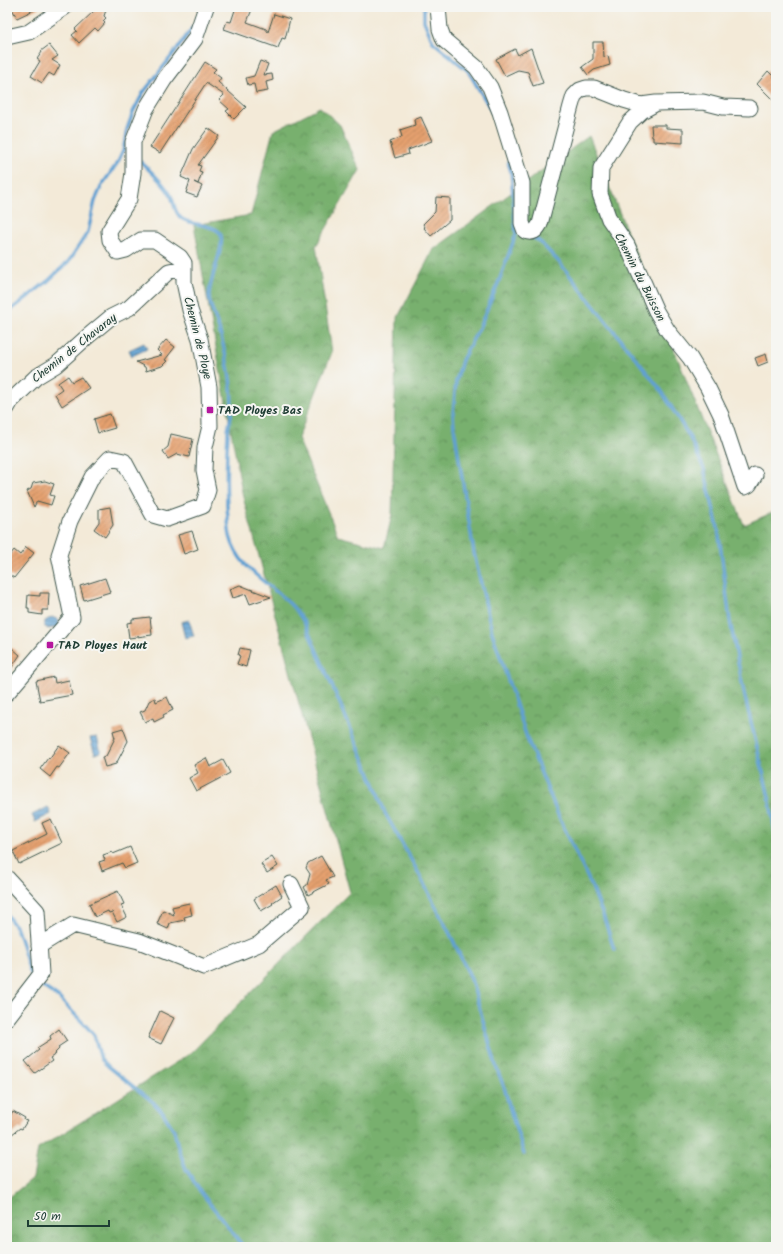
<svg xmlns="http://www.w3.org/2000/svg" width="783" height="1254" font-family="Kalam,sans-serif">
  <defs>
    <pattern id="forest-crowns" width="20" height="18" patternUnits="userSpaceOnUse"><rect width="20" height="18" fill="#78b06e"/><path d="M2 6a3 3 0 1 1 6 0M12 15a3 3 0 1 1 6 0" fill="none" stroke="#62905b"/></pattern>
    <pattern id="water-rules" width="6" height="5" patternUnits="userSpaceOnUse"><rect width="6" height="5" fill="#60a0d2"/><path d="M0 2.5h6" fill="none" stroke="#4f84ab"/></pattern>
    <pattern id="building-hatch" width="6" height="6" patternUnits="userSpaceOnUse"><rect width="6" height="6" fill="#e5a06e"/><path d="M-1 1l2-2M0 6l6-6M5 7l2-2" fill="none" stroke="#b9845b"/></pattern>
  </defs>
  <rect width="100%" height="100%" fill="#f6f6f2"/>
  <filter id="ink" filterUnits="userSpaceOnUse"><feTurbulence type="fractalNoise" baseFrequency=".025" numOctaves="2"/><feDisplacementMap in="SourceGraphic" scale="8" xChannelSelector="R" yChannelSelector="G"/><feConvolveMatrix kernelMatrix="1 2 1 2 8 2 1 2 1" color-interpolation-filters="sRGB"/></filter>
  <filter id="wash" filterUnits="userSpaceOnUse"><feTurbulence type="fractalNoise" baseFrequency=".012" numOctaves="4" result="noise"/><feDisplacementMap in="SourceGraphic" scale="16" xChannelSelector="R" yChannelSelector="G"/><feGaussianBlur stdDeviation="0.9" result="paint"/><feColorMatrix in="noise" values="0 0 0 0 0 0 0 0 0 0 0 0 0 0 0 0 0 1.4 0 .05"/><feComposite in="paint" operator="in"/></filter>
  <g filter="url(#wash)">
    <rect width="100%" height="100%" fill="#f3ead8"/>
    <path fill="url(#forest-crowns)" stroke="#4c7651" d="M 320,107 L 340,125 L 360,170 L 316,246 L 332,352 L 298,438 L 338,536 L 384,548 L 392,515 L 397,319 L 433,250 L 589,136 L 744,525 L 776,511 L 776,1247 L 7,1247 L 7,1199 L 33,1178 L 38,1149 L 191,1053 L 350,892 L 243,497 L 194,225 L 251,215 L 273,131 Z"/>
    <path fill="url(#water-rules)" stroke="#406e83" d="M 144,343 L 147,349 L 132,356 L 129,350 Z
      M 52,617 L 59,620 L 59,627 L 48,629 L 44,626 L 45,621 Z
      M 189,620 L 194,636 L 185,638 L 181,622 Z
      M 97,737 L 101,752 L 95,754 L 90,738 Z
      M 48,807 L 51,814 L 35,822 L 32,815 Z"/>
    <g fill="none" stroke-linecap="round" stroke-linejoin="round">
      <path stroke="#60a0d2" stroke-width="3.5" d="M 424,7 L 424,21 L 433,42 L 468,71 L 493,113
        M 141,162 C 151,172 163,182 170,194 C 175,202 173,211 181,218 C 191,226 214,224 220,233 C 227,243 208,281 209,297 C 210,307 216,319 219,329 C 224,348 230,369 231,388 C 232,397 232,406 231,416 C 230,422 228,427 228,433 C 226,458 226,482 227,506 C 228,516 228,527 230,536 C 240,577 285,588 304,622 L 341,706 L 377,791 L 385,813 L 418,872 L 452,938 L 471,979 L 497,1069 L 505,1090 L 510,1109 L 524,1154
        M 508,162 L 511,172 L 516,234 L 499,281 L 479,328 L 462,360 L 456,381 L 453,414 L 454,427 L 474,553 L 492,632 L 528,741 L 559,817 L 592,887 L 604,918 L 614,949
        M 532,237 L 539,241 L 559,262 L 661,390 L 689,436 L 704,469 L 718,528 L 730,621 L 744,693 L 769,797 L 776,837
        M 7,313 L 48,281 L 69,261 L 88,232 L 95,201 L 102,185 L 118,162 L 123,151 L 127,129 L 133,112 L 143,93 L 181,44 L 192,28
        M 7,915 C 10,920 14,924 16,928 C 23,943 25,959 31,974
        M 39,984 L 59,998 L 86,1026 L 94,1035 L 101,1059 L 109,1067 L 153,1102 L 163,1113 L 174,1130 L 178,1147 L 186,1169 L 200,1191 L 244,1247"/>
    </g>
    <g id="blocks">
      <path fill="url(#building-hatch)" d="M 11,7 L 40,7 L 17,18 Z
        M 95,7 L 107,7 L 104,16 L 106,18 L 103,21 L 105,23 L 98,31 L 95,28 L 79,43 L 72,35 L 77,31 L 75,29 L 94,11 Z
        M 236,7 L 253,7 L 247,22 L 266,29 L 268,32 L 274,14 L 290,19 L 285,39 L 282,38 L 278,48 L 224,29 L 227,21 L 231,22 Z
        M 593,42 L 603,42 L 604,57 L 608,56 L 610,65 L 594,70 L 588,75 L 582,67 L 593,59 Z
        M 49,45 L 58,56 L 52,60 L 60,65 L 54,76 L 49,73 L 42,83 L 31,76 L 40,61 L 37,59 L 42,52 L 41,51 Z
        M 531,48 L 543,83 L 533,86 L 528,72 L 518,70 L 505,76 L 496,59 L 515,49 L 518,55 Z
        M 260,61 L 268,64 L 264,75 L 272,74 L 273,80 L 266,82 L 268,91 L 256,93 L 254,84 L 248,85 L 246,78 L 254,76 Z
        M 205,62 L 216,69 L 213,72 L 221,78 L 218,82 L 246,107 L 234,119 L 226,111 L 229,109 L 219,100 L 224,95 L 206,83 L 160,153 L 150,147 Z
        M 768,71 L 776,79 L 776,103 L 757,84 Z
        M 421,117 L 432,141 L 408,150 L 409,154 L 395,158 L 390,142 L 402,137 L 400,130 L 415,125 L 414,120 Z
        M 651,125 L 666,125 L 666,128 L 683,129 L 683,143 L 653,141 L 653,137 L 652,137 Z
        M 208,128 L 219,136 L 198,165 L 201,166 L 199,171 L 202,172 L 198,184 L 194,182 L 202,186 L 197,197 L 186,193 L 190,181 L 181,177 L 193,149 Z
        M 436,197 L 450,198 L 450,220 L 431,236 L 424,228 L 425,227 L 423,224 L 435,212 Z
        M 166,340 L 175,347 L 165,360 L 167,361 L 162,366 L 146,371 L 145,367 L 136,362 L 162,355 L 157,350 Z
        M 766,354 L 768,362 L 758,366 L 755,358 Z
        M 68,376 L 72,382 L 81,377 L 89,388 L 62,406 L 55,394 L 62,389 L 58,383 Z
        M 110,414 L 115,428 L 98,433 L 94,419 Z
        M 171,434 L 193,439 L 189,457 L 177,454 L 168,459 L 163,451 L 168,447 Z
        M 45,481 L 54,484 L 50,495 L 54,496 L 51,505 L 37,501 L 34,507 L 27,491 L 31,489 L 33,483 Z
        M 110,507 L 113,525 L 105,537 L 94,529 L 99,522 L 99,509 Z
        M 192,531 L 198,549 L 184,554 L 178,535 Z
        M 26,547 L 34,553 L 14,578 L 7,573 L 7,559 L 14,550 L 20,555 Z
        M 105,578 L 110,592 L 84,600 L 80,586 Z
        M 240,585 L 255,591 L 271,597 L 250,604 L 246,594 L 233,598 L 230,589 Z
        M 40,593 L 49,593 L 48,610 L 42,610 L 42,615 L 29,613 L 29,608 L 27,608 L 28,595 L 40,596 Z
        M 150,617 L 152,635 L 129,638 L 127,623 L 132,622 L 132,619 Z
        M 12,648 L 20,655 L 7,674 L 7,654 Z
        M 240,648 L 250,650 L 246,667 L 237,664 L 240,656 L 238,655 Z
        M 54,677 L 55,683 L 69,680 L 72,695 L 40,701 L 36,681 Z
        M 167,697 L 173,710 L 163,715 L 164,717 L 154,722 L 153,718 L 145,722 L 140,712 L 145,710 L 149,701 L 155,698 L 156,702 Z
        M 123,728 L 128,741 L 116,764 L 105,767 L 102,757 L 106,756 L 115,738 L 113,731 Z
        M 59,745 L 70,753 L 59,768 L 57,767 L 50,777 L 40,769 L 48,758 L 49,759 Z
        M 206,758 L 210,767 L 223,760 L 230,773 L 196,791 L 189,778 L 198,773 L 194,765 Z
        M 51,819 L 62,843 L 19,864 L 13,851 L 47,834 L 42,823 Z
        M 130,847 L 137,863 L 125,868 L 122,863 L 102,871 L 99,862 L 105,860 L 103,855 L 112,852 L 113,854 Z
        M 321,856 L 333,877 L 326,880 L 329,884 L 308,895 L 304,887 L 307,885 L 310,874 L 306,868 L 308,863 Z
        M 272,857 L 278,866 L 267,873 L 261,864 Z
        M 276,885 L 282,896 L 272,903 L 273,904 L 261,911 L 254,899 Z
        M 118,891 L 124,904 L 121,905 L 127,917 L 117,922 L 112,912 L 109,913 L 108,911 L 95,917 L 89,904 Z
        M 189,903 L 192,915 L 184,917 L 185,920 L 170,923 L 168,929 L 157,924 L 163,910 L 174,915 L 172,907 Z
        M 160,1011 L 174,1018 L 161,1044 L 148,1038 Z
        M 59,1029 L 67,1041 L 58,1047 L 59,1049 L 55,1053 L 56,1054 L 50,1058 L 52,1061 L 35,1073 L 25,1061 L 39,1050 L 37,1048 L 51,1039 L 50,1036 Z
        M 13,1111 L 25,1118 L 24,1120 L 27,1121 L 22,1129 L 20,1128 L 7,1138 L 7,1121 Z"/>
    </g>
  </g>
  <g filter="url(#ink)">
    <use href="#blocks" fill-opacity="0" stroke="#3f574d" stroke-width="1"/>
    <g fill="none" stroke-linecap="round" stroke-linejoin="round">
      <g stroke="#3f574d" stroke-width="17">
        <path id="minor" d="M 438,7 L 440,29 L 444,40 L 476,67 L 490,87 L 500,112 L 522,183 L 522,223 L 525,231 C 533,234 536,231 540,224 L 571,106 L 574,96 L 580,90 L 586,88 L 594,88 L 624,100 L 641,105 L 656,103 L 703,102 L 723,107 L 750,108
          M 7,37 L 29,32 L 65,7
          M 655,104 L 642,111 L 630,122 L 601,168 L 600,194 L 609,219 L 627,245 L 656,311 L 668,331 L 690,358 L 708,388 L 721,415 L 745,487 L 749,485 L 755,475
          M 7,408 L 11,401 L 36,377 L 56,365 L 87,337 L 111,317 L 129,308 L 169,271 L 184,268
          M 7,693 L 72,617 L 59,555 L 70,521 L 92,477 L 110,458 L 124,461 L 153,515 L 167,519 L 203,506 L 208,490 L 204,470 L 205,447 L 210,426 L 209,387 L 200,339 L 190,310 L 184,282 L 184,263 L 180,257 L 155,240 L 141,240 L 126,250 L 118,252 L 110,240 L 109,231 L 129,199 L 133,173 L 133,142 L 146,109 L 164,80 L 195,39 L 206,7
          M 7,878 L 37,911 L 41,974 L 7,1018
          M 39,946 L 73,925 L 139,941 L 204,967 L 259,944 L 302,907 L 291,884"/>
      </g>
      <use href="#minor" stroke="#fff" stroke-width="15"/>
    </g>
  </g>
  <g fill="#b5179e" stroke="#f6f6f2" stroke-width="1.5">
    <rect x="206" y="406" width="8" height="8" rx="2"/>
    <rect x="46" y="641" width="8" height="8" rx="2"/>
  </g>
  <g text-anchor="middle" stroke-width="4" stroke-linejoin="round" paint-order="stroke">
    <g font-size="12" fill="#1f3d34" stroke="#f6f6f2">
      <text transform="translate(640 277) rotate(63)" y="4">Chemin du Buisson</text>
      <text transform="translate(198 338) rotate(76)" y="4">Chemin de Ploye</text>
      <text transform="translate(74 348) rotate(-38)" y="4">Chemin de Chavaray</text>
    </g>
    <g font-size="12" font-weight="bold" fill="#1f3d34" stroke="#f6f6f2" text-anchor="start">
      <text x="218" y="414">TAD Ployes Bas</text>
      <text x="58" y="649">TAD Ployes Haut</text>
    </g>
  </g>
  <rect width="783" height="1254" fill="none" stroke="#f6f6f2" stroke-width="24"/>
  <path d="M28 1220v6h81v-6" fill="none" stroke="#1f3d34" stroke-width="2"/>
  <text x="34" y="1220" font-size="12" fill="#1f3d34" stroke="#f6f6f2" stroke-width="3" paint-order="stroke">50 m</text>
</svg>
